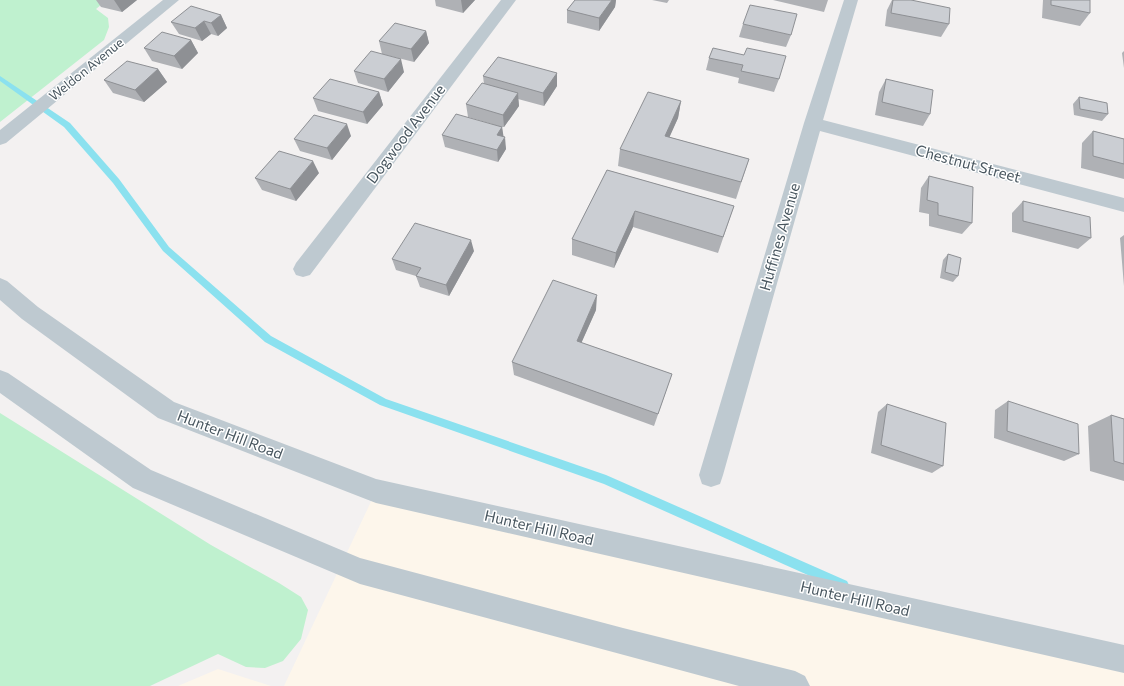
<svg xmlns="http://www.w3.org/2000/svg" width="1124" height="686" font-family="Commissioner,sans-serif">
  <rect width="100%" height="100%" fill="#f3f1f1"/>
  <path fill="#fdf6eb" d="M 376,491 L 1124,659 L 1124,686 L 284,686 Z
    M 218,669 L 271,686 L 178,686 Z"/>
  <path fill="#bff1cf" d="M 0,0 L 107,0 L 96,9 L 108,18 L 109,27 L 104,40 L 0,122 Z
    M 0,413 L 211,545 L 279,583 L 301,597 L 308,610 L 301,639 L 283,661 L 265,668 L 246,667 L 218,654 L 150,686 L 0,686 Z"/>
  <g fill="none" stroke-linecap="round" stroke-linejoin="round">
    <path fill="#8be1ef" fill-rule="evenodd" d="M 0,76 L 70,123 L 119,179 L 169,247 L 271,336 L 386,399 L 606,475 L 847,581 L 849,585 L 847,589 L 843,591 L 839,589 L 604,484 L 380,405 L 265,342 L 163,251 L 113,183 L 64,127 L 0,81 Z"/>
    <path fill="#bec9d0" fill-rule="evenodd" d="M 163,0 L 179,0 L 6,143 L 0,145 L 0,130 Z
      M 501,0 L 516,0 L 310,275 L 303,277 L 296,275 L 293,269 L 296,263 Z
      M 844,0 L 858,0 L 823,120 L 1124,198 L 1124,212 L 820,131 L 723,475 L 720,484 L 711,487 L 702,484 L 699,475 L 804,123 Z"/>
    <path fill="#bec9d0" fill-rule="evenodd" d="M 0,278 L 7,281 L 38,307 L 174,402 L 376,479 L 1124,645 L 1124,673 L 376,503 L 158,418 L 22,319 L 0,300 Z
      M 0,370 L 8,373 L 151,470 L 360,558 L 623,628 L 795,671 L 805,676 L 810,686 L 739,686 L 360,584 L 133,488 L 0,393 Z"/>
  </g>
  <path fill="#afb1b5" d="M 96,0 L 137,0 L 122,12 L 101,7 Z
    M 435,0 L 475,0 L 463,13 L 436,6 Z
    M 575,0 L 616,0 L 615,7 L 599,31 L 567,23 L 567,10 Z
    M 652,0 L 669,0 L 667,3 Z
    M 773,0 L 828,0 L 824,12 Z
    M 892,0 L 911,0 L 949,24 L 941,37 L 885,26 L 887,10 Z
    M 1043,0 L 1090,0 L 1090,13 L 1080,26 L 1042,18 Z
    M 221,15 L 227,28 L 218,36 L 211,34 L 202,41 L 179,34 L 171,22 Z
    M 743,24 L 791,35 L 786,47 L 739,37 Z
    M 426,31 L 429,43 L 414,62 L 382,54 L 379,41 Z
    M 191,40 L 198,53 L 182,69 L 152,61 L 144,48 Z
    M 713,48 L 779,79 L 774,92 L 738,83 L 739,78 L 706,70 L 709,58 Z
    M 1124,51 L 1124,68 L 1122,53 Z
    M 158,69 L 167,82 L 144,102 L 113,93 L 104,80 Z
    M 354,71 L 404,72 L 388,92 L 358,83 Z
    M 557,73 L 557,86 L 544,106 L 518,99 L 519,106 L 504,127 L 502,127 L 503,137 L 506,149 L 498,162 L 445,147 L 442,135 L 492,124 L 468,117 L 466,104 L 484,84 L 483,76 Z
    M 886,79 L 930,114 L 923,126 L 875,115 L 879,92 Z
    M 379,92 L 383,105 L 367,124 L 318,111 L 313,98 Z
    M 1079,97 L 1108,114 L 1102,121 L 1074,115 L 1073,104 Z
    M 681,101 L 678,118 L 669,137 L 749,159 L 736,199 L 618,166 L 620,149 Z
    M 1093,131 L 1124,139 L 1124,179 L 1081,168 L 1082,143 Z
    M 351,136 L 332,160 L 300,151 L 294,139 Z
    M 607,170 L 734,206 L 718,253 L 633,227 L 614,268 L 572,255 L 572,239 Z
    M 319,173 L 296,201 L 262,190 L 255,178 Z
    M 929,176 L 972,223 L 962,234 L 929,226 L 929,214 L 919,212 L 921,188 Z
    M 1023,201 L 1091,238 L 1078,249 L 1012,232 L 1012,213 Z
    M 1124,235 L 1124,286 L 1120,238 Z
    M 474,251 L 449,296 L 420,287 L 416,276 L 396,270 L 392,259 Z
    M 948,254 L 958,276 L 953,282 L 940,278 L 943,260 Z
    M 596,310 L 581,343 L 672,374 L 654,426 L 514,375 L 512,362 Z
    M 1008,401 L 1079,454 L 1064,461 L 994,438 L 995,410 Z
    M 887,404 L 943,466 L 932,473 L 871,453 L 878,412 Z
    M 1111,415 L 1124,419 L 1124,481 L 1090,471 L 1088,426 Z"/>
  <path fill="#8e9094" d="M 114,0 L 137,0 L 122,12 Z
    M 461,0 L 475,0 L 463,13 Z
    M 612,0 L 616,0 L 615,7 L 599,31 L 599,18 Z
    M 221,15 L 227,28 L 218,36 L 211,23 Z
    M 204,21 L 211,34 L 202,41 L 195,28 Z
    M 426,31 L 429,43 L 414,62 L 411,49 Z
    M 191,40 L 198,53 L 182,69 L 174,56 Z
    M 401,59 L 404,72 L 388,92 L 384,79 Z
    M 158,69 L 167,82 L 144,102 L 135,90 Z
    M 557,73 L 557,86 L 544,106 L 543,93 Z
    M 379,92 L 383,105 L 367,124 L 363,112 Z
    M 518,93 L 519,106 L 504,127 L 503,115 Z
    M 681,101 L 678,118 L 662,154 L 665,136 Z
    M 347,124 L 351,136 L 332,160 L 327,148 Z
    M 502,127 L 504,139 L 505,137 L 506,149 L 498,162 L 497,150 L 497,135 Z
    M 313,161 L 319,173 L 296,201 L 290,189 Z
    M 635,211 L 633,227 L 614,268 L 616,253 Z
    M 471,240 L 474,251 L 449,296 L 446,285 Z
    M 597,295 L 596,310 L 576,355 L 577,341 Z"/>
  <path fill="#cbced3" stroke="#8e9094" d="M 575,0 L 612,0 L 599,18 L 567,10 Z
    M 893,0 L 911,0 L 950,8 L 949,24 L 891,13 Z
    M 1051,0 L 1090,0 L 1090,13 L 1051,5 Z
    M 750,5 L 797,14 L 791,35 L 743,24 Z
    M 191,6 L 221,15 L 211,23 L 204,21 L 195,28 L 171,22 Z
    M 395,23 L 426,31 L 411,49 L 379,41 Z
    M 162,32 L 191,40 L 174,56 L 144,48 Z
    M 713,48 L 744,55 L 747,48 L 786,56 L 779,79 L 741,71 L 743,65 L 709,58 Z
    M 371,51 L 401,59 L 384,79 L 354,71 Z
    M 498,57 L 557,73 L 543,93 L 483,76 Z
    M 127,61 L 158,69 L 135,90 L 104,80 Z
    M 330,79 L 379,92 L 363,112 L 313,98 Z
    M 886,79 L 933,90 L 930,114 L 882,102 Z
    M 482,83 L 518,93 L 503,115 L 466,104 Z
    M 648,92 L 681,101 L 665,136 L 749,159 L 741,182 L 620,149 Z
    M 1079,97 L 1107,103 L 1108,114 L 1080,109 Z
    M 456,114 L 502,127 L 497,135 L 505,137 L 497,150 L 442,135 Z
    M 314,115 L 347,124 L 327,148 L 294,139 Z
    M 1093,131 L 1124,139 L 1124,164 L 1093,156 Z
    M 279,151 L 313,161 L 290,189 L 255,178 Z
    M 607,170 L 734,206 L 723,237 L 635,211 L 616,253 L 572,239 Z
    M 929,176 L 973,187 L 972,223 L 938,215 L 938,203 L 927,200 Z
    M 1023,201 L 1090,217 L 1091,238 L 1023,221 Z
    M 415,223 L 471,240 L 446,285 L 416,276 L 421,268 L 392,259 Z
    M 948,254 L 961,258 L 958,276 L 945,272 Z
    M 553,280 L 597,295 L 577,341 L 672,374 L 658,414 L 512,362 Z
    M 1008,401 L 1078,424 L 1079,454 L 1007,431 Z
    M 887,404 L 946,423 L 943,466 L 881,445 Z
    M 1111,415 L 1124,419 L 1124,464 L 1114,461 Z"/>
  <g text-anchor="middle" stroke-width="3" stroke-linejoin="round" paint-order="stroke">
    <g font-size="13" fill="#48565f" stroke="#fff">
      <text transform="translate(86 69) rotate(-39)" y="5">Weldon Avenue</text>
    </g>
    <g font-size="15" fill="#48565f" stroke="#fff">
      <text transform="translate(406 134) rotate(-53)" y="5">Dogwood Avenue</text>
      <text transform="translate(968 164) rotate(15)" y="5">Chestnut Street</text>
      <text transform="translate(780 237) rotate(-74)" y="5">Huffines Avenue</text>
      <text transform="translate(230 435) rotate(21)" y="5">Hunter Hill Road</text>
      <text transform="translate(539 528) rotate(13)" y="5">Hunter Hill Road</text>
      <text transform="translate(855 599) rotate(13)" y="5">Hunter Hill Road</text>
    </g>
  </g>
</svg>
